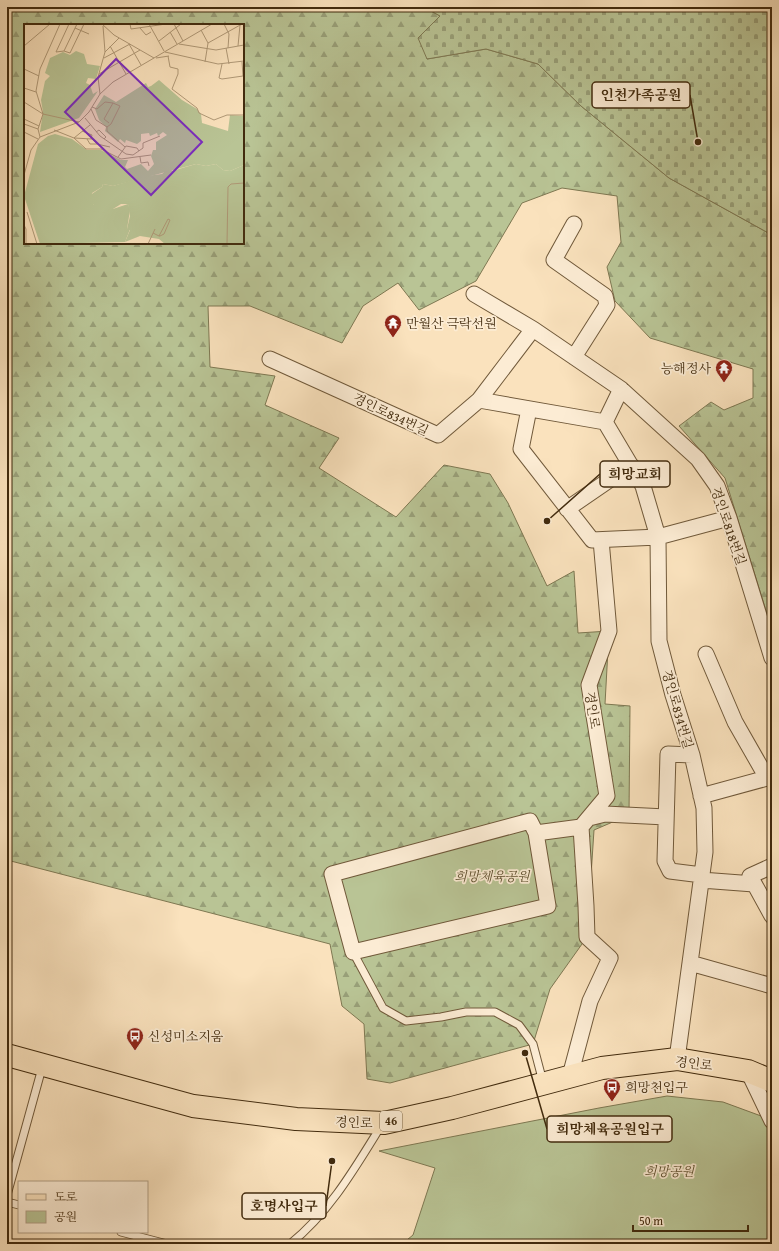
<svg xmlns="http://www.w3.org/2000/svg" width="779" height="1251" font-family="'Gentium Book Plus','Noto Serif KR',serif">
  <defs>
    <pattern id="forest-firs" width="22" height="20" patternUnits="userSpaceOnUse"><rect width="22" height="20" fill="#b9c495"/><path d="M5 1l3.5 6h-7zM16 11l3.5 6h-7z" fill="#989f78"/></pattern>
    <pattern id="cemetery-stones" width="16" height="16" patternUnits="userSpaceOnUse"><rect width="16" height="16" fill="#b9c495"/><path d="M2 7V4a2 2 0 0 1 4 0v3zM10 15v-3a2 2 0 0 1 4 0v3z" fill="#989f78"/></pattern>
  </defs>
  <rect width="100%" height="100%" fill="#fae2bd"/>
  <filter id="stains"><feTurbulence type="fractalNoise" baseFrequency=".005" numOctaves="4"/><feColorMatrix values="0 0 0 0 .2 0 0 0 0 .09 0 0 0 0 .02 0 0 0 .5 -.17"/></filter>
  <radialGradient id="worn" r=".72"><stop offset=".6" stop-color="#630" stop-opacity="0"/><stop offset="1" stop-color="#630" stop-opacity=".3"/></radialGradient>
  <path fill="url(#forest-firs)" stroke="#7e7852" fill-rule="evenodd" d="M 7,7 L 424,7 L 440,16 L 427,59 L 486,49 L 538,64 L 581,106 L 669,178 L 772,235 L 772,630 L 725,478 L 679,426 L 711,402 L 724,410 L 753,398 L 753,369 L 650,338 L 615,301 L 607,267 L 621,242 L 617,196 L 562,188 L 522,203 L 476,281 L 419,310 L 398,283 L 363,306 L 342,343 L 250,306 L 208,306 L 210,367 L 275,376 L 265,405 L 339,438 L 319,468 L 396,517 L 444,465 L 490,474 L 508,503 L 547,586 L 574,571 L 578,633 L 609,631 L 605,704 L 630,706 L 629,815 L 594,830 L 587,937 L 550,989 L 533,1044 L 390,1083 L 367,1079 L 364,1024 L 342,1006 L 330,944 L 7,860 ZM 25,25 L 243,25 L 243,243 L 25,243 Z"/>
  <path fill="url(#cemetery-stones)" stroke="#7e7852" d="M 424,7 L 772,7 L 772,235 L 669,178 L 581,106 L 538,64 L 486,49 L 427,59 L 418,38 L 440,16 Z"/>
  <path fill="#b9c495" stroke="#7e7852" d="M 530,821 L 548,906 L 353,952 L 332,874 Z
    M 667,1096 L 723,1102 L 772,1120 L 772,1244 L 402,1244 L 413,1235 L 435,1168 L 379,1151 L 599,1108 Z"/>
  <g fill="none" stroke-linecap="round" stroke-linejoin="round">
    <g stroke="#70593a" stroke-width="9">
      <path id="lane" d="M 353,952 L 383,1008 L 406,1021 L 441,1017 L 466,1012 L 495,1012 L 519,1025 L 533,1044 L 543,1082
        M 7,1195 L 42,1068
        M 7,1202 L 19,1205
        M 121,1232 L 167,1244
        M 290,1244 C 329,1213 355,1168 381,1126"/>
    </g>
    <g stroke="#70593a" stroke-width="17">
      <path id="street" d="M 574,224 L 554,260 L 605,296 L 607,305 L 574,357
        M 474,294 L 533,329 L 621,389 L 698,459 L 717,486 L 729,518 L 772,658
        M 270,359 L 438,435 L 479,400 L 605,422 L 643,486 L 658,537 L 659,641 L 673,695 L 692,755 L 704,808 L 705,852 L 677,1059
        M 479,400 L 533,329
        M 529,409 L 521,449 L 592,540 L 658,537 L 729,518
        M 605,422 L 621,389
        M 567,509 L 631,465
        M 706,654 L 735,722 L 767,778 L 772,778
        M 692,755 L 668,754 L 665,861 L 670,871 L 702,875
        M 701,796 L 767,778
        M 589,818 L 605,814 L 666,817
        M 530,821 L 536,833 L 548,906 L 353,952 L 332,874 Z
        M 536,833 L 581,827 L 607,796 L 589,685 L 609,631 L 601,540
        M 772,866 L 750,876 L 772,916
        M 701,880 L 754,884
        M 690,963 L 772,986
        M 748,1071 L 772,1121
        M 570,1076 L 590,1001 L 610,958 L 587,937 L 586,906 L 581,827"/>
    </g>
    <g stroke="#422b0e" stroke-width="24">
      <path id="primary" d="M 7,1055 L 193,1106 L 296,1119 L 384,1123 L 452,1108 L 602,1068 L 677,1059 L 748,1071 L 772,1081"/>
    </g>
    <use href="#lane" stroke="#fcecd4" stroke-width="7"/>
    <use href="#street" stroke="#fcecd4" stroke-width="15"/>
    <use href="#primary" stroke="#fae2bd" stroke-width="22"/>
  </g>
  <defs>
    <g id="temple-pin" transform="scale(0.9)"><path d="M0 17L-7.5 6A9.5 9.5 0 1 1 7.5 6Z" fill="#8f2418" stroke="#fcecd4"/><path d="M0-6L5-2H3V0L6.5 2.5H4V6H1.5V3h-3V6H-4V2.5H-6.5L-3 0V-2H-5Z" fill="#fff"/></g>
    <g id="bus-pin" transform="scale(0.9)"><path d="M0 17L-7.5 6A9.5 9.5 0 1 1 7.5 6Z" fill="#8f2418" stroke="#fcecd4"/><path d="M-5-6H5V4H4V6H2V4H-2V6H-4V4H-5ZM-3.5-4V0h7V-4ZM-3.5 1.2v1.5H-2V1.2ZM2 1.2v1.5H3.5V1.2Z" fill="#fff"/></g>
  </defs>
  <g fill-rule="evenodd">
    <use href="#temple-pin" x="393" y="323"/>
    <use href="#temple-pin" x="724" y="368"/>
    <use href="#bus-pin" x="135" y="1036"/>
    <use href="#bus-pin" x="612" y="1087"/>
  </g>
  <g text-anchor="middle" stroke-width="3.5" stroke-linejoin="round" paint-order="stroke">
    <rect fill="#fcecd4" stroke="#7a6549" stroke-width="1" x="380" y="1111" width="22" height="20" rx="3"/>
    <g font-size="12" font-weight="bold" fill="#422b0e">
      <text x="391" y="1125">46</text>
    </g>
    <g font-size="13" fill="#422b0e" stroke="#fcecd4" text-anchor="start">
      <text x="406" y="328">만월산 극락선원</text>
      <text x="711" y="373" text-anchor="end">능해정사</text>
      <text x="148" y="1041">신성미소지움</text>
      <text x="625" y="1092">희망천입구</text>
    </g>
    <g font-size="13" fill="#422b0e" stroke="#fcecd4">
      <text transform="translate(391 414) rotate(25)" y="5">경인로834번길</text>
      <text transform="translate(729 526) rotate(71)" y="5">경인로818번길</text>
      <text transform="translate(678 709) rotate(74)" y="5">경인로834번길</text>
      <text transform="translate(593 710) rotate(81)" y="5">경인로</text>
      <text transform="translate(694 1063) rotate(7)" y="5">경인로</text>
      <text transform="translate(354 1122) rotate(2)" y="5">경인로</text>
    </g>
    <g font-size="13" font-style="italic" fill="#605130" stroke="#fcecd4">
      <text x="492" y="881">희망체육공원</text>
      <text x="669" y="1176">희망공원</text>
    </g>
  </g>
  <g transform="translate(24 24)">
    <rect width="220" height="220" fill="#fae2bd"/>
    <path d="M 135,56 L 158,76 L 173,85 L 177,90 L 178,99 L 204,107 L 206,91 L 220,92 L 220,141 L 206,147 L 199,146 L 192,140 L 182,142 L 172,140 L 89,162 L 79,160 L 78,163 L 68,169 L 67,178 L 70,181 L 89,185 L 104,180 L 106,186 L 103,205 L 106,205 L 101,218 L 16,220 L 0,172 L 14,120 L 24,112 L 31,110 L 48,115 L 63,126 L 77,126 L 97,136 L 104,136 L 101,143 L 103,145 L 117,140 L 124,147 L 130,140 L 127,132 L 129,126 L 132,126 L 132,118 L 143,111 L 139,108 L 134,112 L 133,109 L 126,112 L 125,109 L 117,110 L 117,117 L 113,120 L 102,116 L 101,119 L 96,115 L 94,118 L 81,107 L 82,103 L 75,96 L 71,85 L 80,71 L 92,78 L 122,59 L 124,63 L 127,62 Z" fill="#b9c495"/>
    <path d="M 172,140 L 182,142 L 192,140 L 199,146 L 206,147 L 220,141 L 220,220 L 141,220 L 135,215 L 116,212 L 101,218 L 106,206 L 103,205 L 106,192 L 104,180 L 97,180 L 89,185 L 89,191 L 82,192 L 81,189 L 68,187 L 70,181 L 64,178 L 62,174 L 78,163 L 79,160 L 89,162 L 122,152 L 138,150 L 146,143 L 148,147 Z" fill="#b9c495"/>
    <path d="M 52,27 L 60,30 L 63,40 L 76,42 L 72,55 L 64,54 L 62,59 L 66,61 L 69,70 L 74,67 L 55,94 L 16,108 L 19,88 L 17,76 L 21,57 L 26,52 L 21,49 L 26,34 L 39,28 L 46,31 ZM 89,79 L 96,82 L 87,100 L 80,95 Z" fill="#b9c495"/>
    <path fill="none" stroke="#b09977" stroke-width="1" d="M 36,0 L 16,45 L 12,67 L 19,90 L 55,98M 78,0 L 90,11 L 130,34M 106,0 L 107,5 L 142,0M 125,0 L 140,27M 150,0 L 159,17M 200,0 L 205,10 L 204,24M 79,2 L 81,28M 51,4 L 65,10M 116,4 L 122,11 L 127,8M 177,6 L 184,19 L 181,38M 146,8 L 153,20M 135,17 L 157,0M 184,19 L 218,0M 105,20 L 117,41M 155,20 L 192,26 L 220,21M 0,22 L 26,0M 86,22 L 102,50M 214,22 L 216,1M 202,24 L 205,40M 40,27 L 32,28 L 45,0M 40,27 L 46,29 L 60,0M 40,27 L 53,0M 141,28 L 194,40 L 220,37M 144,32 L 146,43 L 154,45 L 154,50 L 148,65 L 173,84 L 175,89 L 190,96 L 203,91 L 220,91M 80,34 L 106,20M 132,34 L 145,32M 198,40 L 195,54 L 198,55 L 219,52 L 218,38M 0,45 L 15,52M 75,50 L 116,26M 0,64 L 12,68M 76,70 L 74,53 L 81,28 L 95,14M 0,78 L 19,90 L 14,105 L 16,113M 68,83 L 73,85 L 81,78 L 89,79M 67,85 L 72,96 L 83,103M 61,94 L 76,112 L 102,130 L 109,131 L 119,124 L 119,119 L 136,112M 0,95 L 15,102M 85,99 L 80,95 L 89,79 L 96,82 L 87,100 L 83,103 L 83,107 L 101,123M 0,100 L 14,105M 30,106 L 50,114 L 62,125 L 77,125 L 97,135 L 127,131M 58,107 L 68,111 L 67,115M 0,108 L 14,115M 72,108 L 75,106 L 82,113 L 80,115M 50,114 L 68,115 L 73,120 L 86,123M 50,114 L 66,101M 63,115 L 66,120 L 73,120M 94,133 L 102,122 L 113,124 L 115,127M 116,133 L 117,139 L 124,138 L 125,142M 0,151 L 7,126 L 16,113 L 55,98 L 65,88 L 76,70 L 89,58 L 188,0M 3,188 L 13,220M 0,201 L 2,205 L 2,220M 129,209 L 135,212 L 136,212 L 140,210 L 146,196 L 144,195 L 135,212M 124,220 L 131,205M 203,220 L 204,163 L 207,160 L 220,159"/>
    <path fill="#7b2cbf" fill-opacity="0.15" stroke="#7b2cbf" stroke-width="2" d="M 92,35 L 178,118 L 127,171 L 41,88 Z"/>
    <rect width="220" height="220" fill="none" stroke="#422b0e" stroke-width="2"/>
  </g>
  <path fill="none" stroke="#422b0e" stroke-width="1.5" d="M698 142L690 95M547 521L600 474M525 1053L547 1129M332 1161L326 1206"/>
  <g fill="#422b0e" stroke="#fcecd4" stroke-width="1.5">
    <circle cx="698" cy="142" r="4"/>
    <circle cx="547" cy="521" r="4"/>
    <circle cx="525" cy="1053" r="4"/>
    <circle cx="332" cy="1161" r="4"/>
  </g>
  <g fill="#fcecd4" stroke="#422b0e" stroke-width="1.5">
    <rect x="592" y="82" width="98" height="26" rx="4"/>
    <rect x="600" y="461" width="70" height="26" rx="4"/>
    <rect x="547" y="1116" width="125" height="26" rx="4"/>
    <rect x="242" y="1193" width="84" height="26" rx="4"/>
  </g>
  <g font-size="14" text-anchor="middle" font-weight="bold" fill="#422b0e">
    <text x="641" y="100">인천가족공원</text>
    <text x="635" y="479">희망교회</text>
    <text x="610" y="1134">희망체육공원입구</text>
    <text x="284" y="1211">호명사입구</text>
  </g>
  <rect width="779" height="1251" fill="none" stroke="#fae2bd" stroke-width="24"/>
  <rect x="8" y="8" width="763" height="1235" fill="none" stroke="#422b0e" stroke-width="2"/>
  <rect x="12" y="12" width="755" height="1227" fill="none" stroke="#422b0e"/>
  <rect x="18" y="1181" width="130" height="52" fill="#fcecd4" stroke="#b29f85"/>
  <rect x="26" y="1194" width="20" height="6" fill="#fae2bd" stroke="#b29f85"/>
  <text x="54" y="1201" font-size="12" fill="#422b0e">도로</text>
  <rect x="26" y="1211" width="20" height="12" fill="#b9c495" stroke="#b29f85"/>
  <text x="54" y="1221" font-size="12" fill="#422b0e">공원</text>
  <path d="M633 1225v6h115v-6" fill="none" stroke="#422b0e" stroke-width="2"/>
  <text x="639" y="1225" font-size="12" fill="#422b0e" stroke="#fcecd4" stroke-width="3" paint-order="stroke">50 m</text>
  <rect width="100%" height="100%" filter="url(#stains)"/>
  <rect width="100%" height="100%" fill="url(#worn)"/>
</svg>
